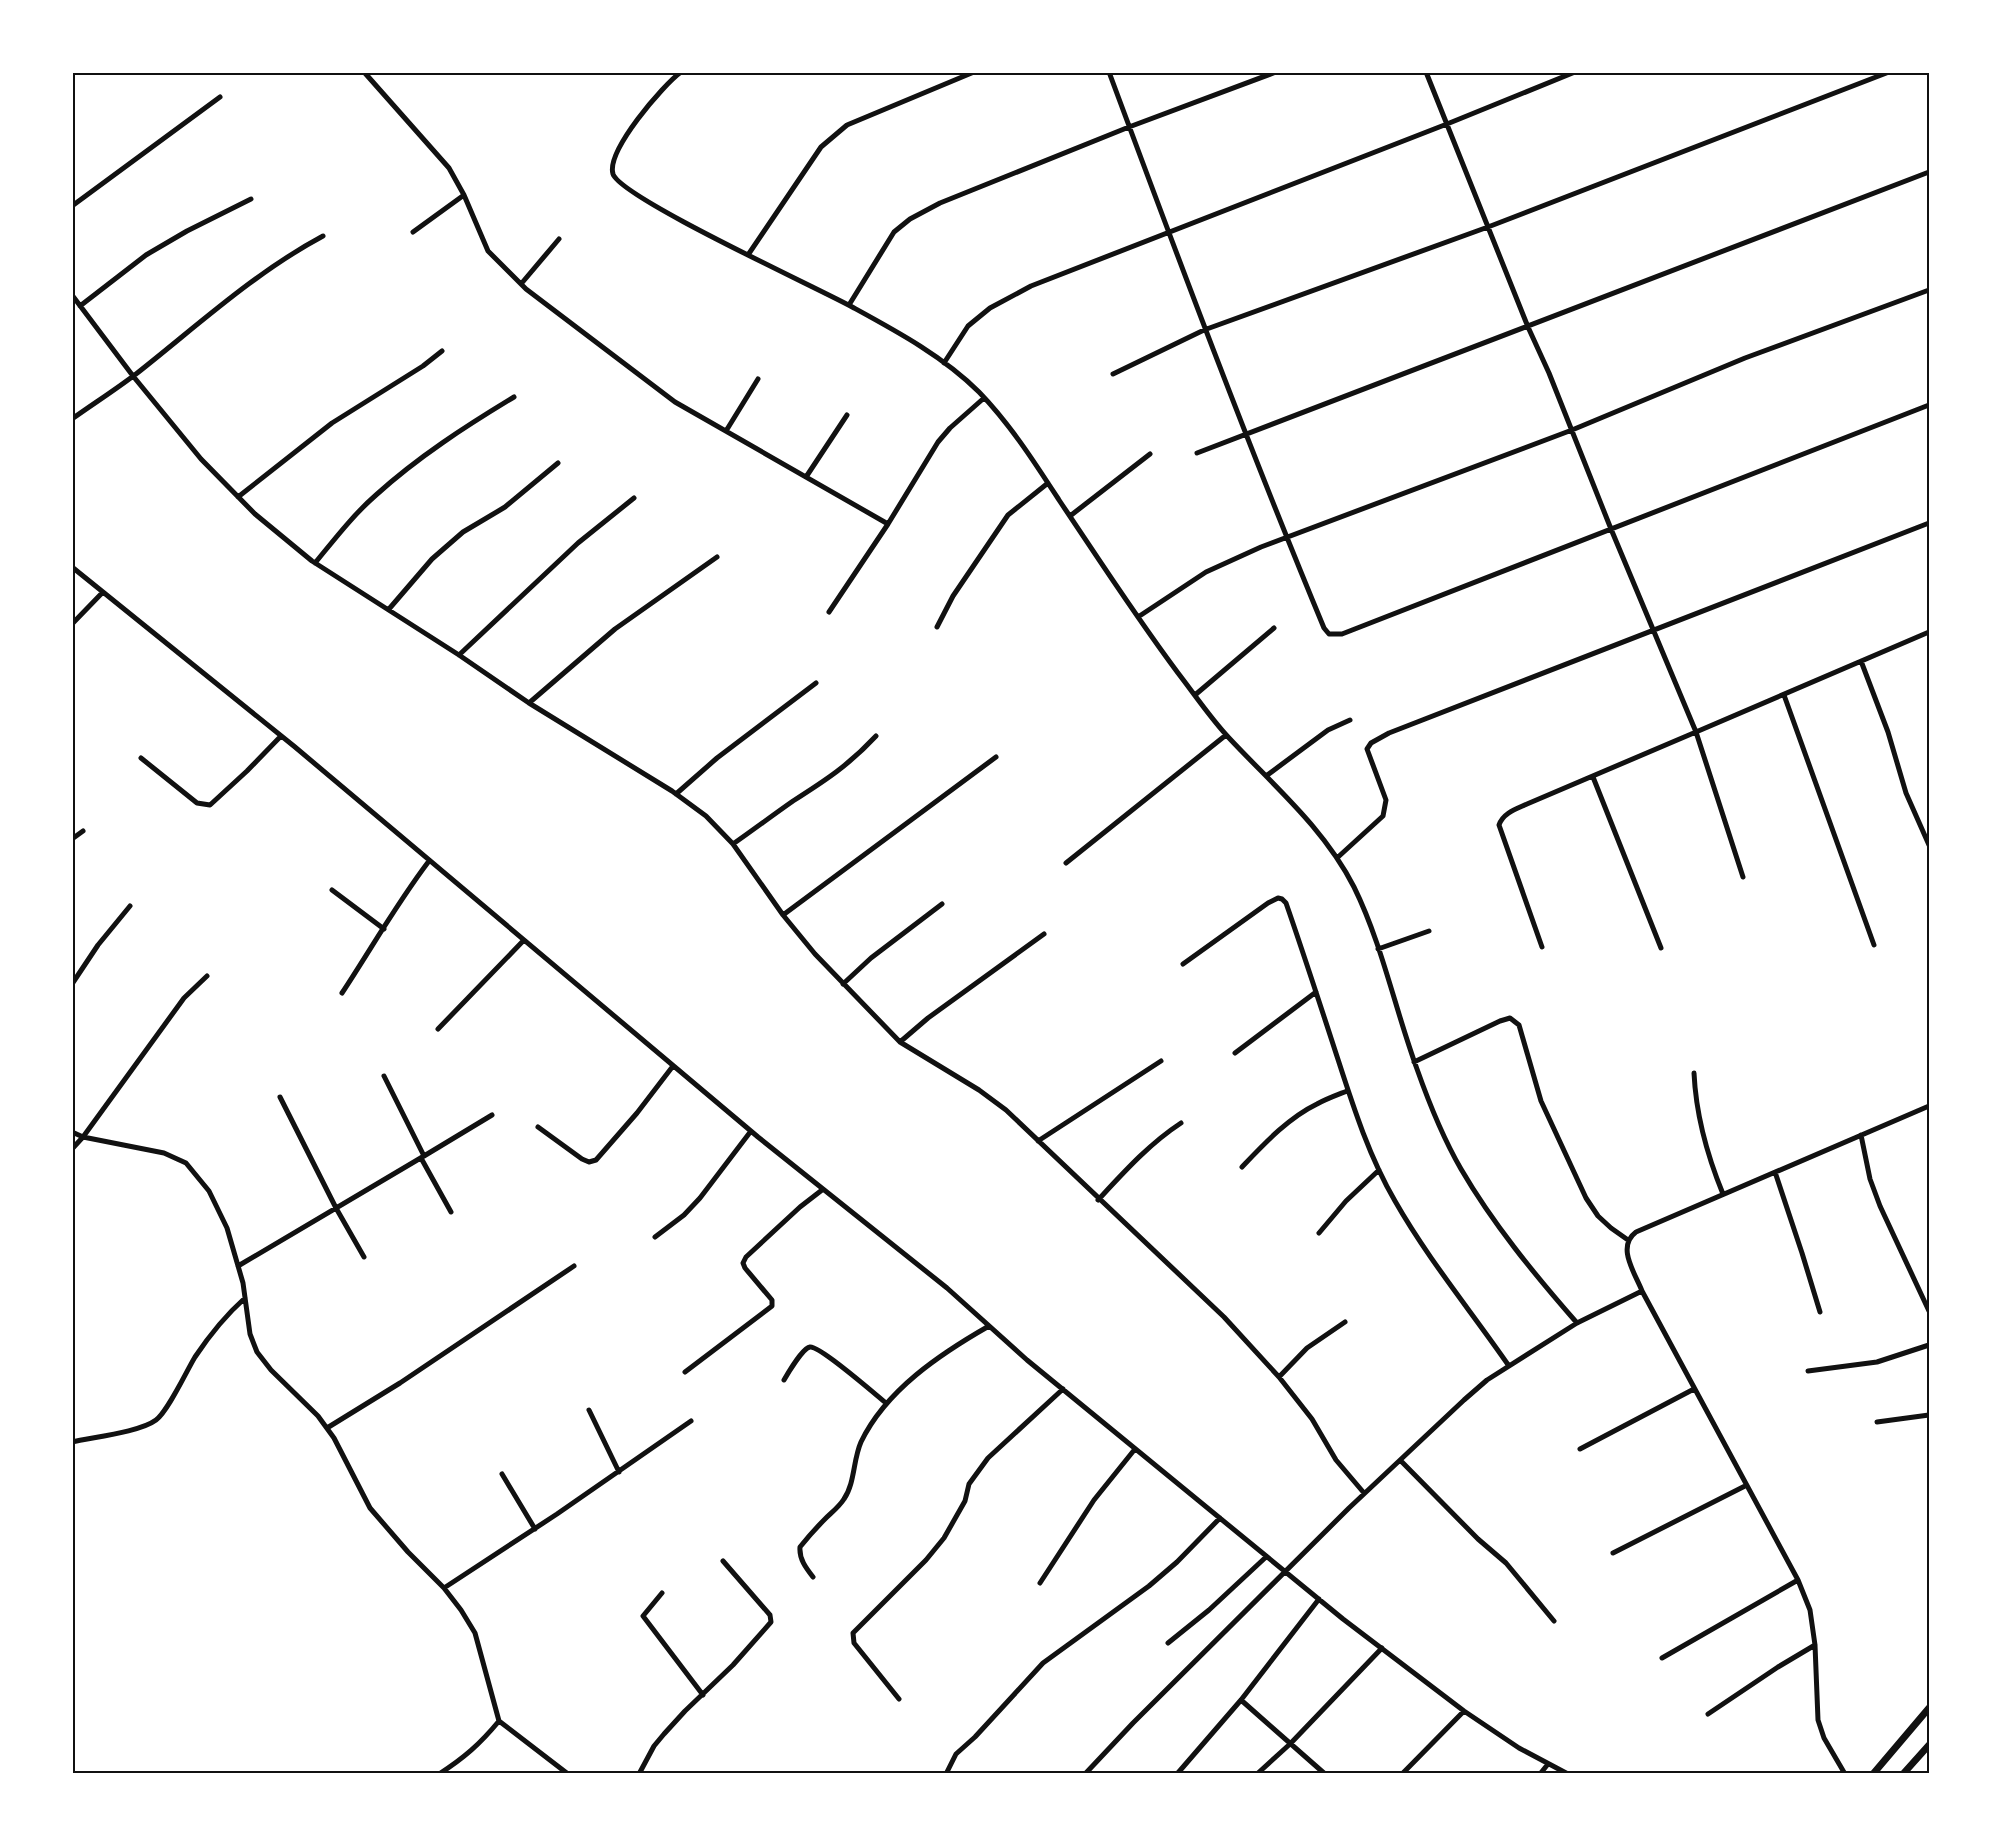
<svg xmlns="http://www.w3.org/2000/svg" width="2001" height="1846" font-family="Karla,sans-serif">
  <rect width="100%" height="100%" fill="#fff"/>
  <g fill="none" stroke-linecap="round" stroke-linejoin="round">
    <path stroke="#111" stroke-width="5" d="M 364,72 L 449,168 L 464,195 L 488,251 L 526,289 L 675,402 L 888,524
      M 681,72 C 663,85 606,151 613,174 C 621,198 820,289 854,308 C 898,332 944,357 979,392 C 1010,424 1035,463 1059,500 C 1098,558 1136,617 1178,673 C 1195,695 1211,719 1230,739 C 1274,786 1324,828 1354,887 C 1382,944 1395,1009 1417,1069 C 1429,1103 1443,1138 1461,1169 C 1493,1224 1535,1275 1577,1323
      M 1109,72 C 1178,258 1248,445 1324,628 L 1329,634 L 1342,634 L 1929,405
      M 1426,72 L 1528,327 L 1549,373 L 1611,529 L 1696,732 L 1929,632
      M 72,206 L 220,97
      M 413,232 L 464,195
      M 748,255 L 821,147 L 847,125 L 974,72
      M 521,284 L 559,239
      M 72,295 L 133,376 L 201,459 L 255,514 L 312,561 L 459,655 L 529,703 L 672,791 L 706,816 L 733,844 L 783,915 L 815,954 L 900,1042 L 979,1090 L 1006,1110 L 1224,1317 L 1279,1377 L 1312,1419 L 1336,1460 L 1364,1493
      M 849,305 L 894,232 L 910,219 L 940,203 L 1129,127 L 1276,72
      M 80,306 L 146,255 L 187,231 L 251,199
      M 944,363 L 968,326 L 990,308 L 1031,286 L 1447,124 L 1575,72
      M 1113,374 L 1204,330 L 1488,227 L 1889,72
      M 72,419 C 93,404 115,390 136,374 C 197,326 254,273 323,236
      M 726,431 L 758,379
      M 1197,453 L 1929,172
      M 806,477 L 847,415
      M 238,497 L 332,423 L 423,366 L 442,351
      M 1070,516 L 1150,454
      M 315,563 C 334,540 353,515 376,495 C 418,457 466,426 514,397
      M 72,567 L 295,747 L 758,1137 L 947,1288 L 1027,1360 L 1343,1619 L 1464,1711 L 1519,1748 L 1568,1774
      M 389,609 L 432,559 L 463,532 L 505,507 L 558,463
      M 829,612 L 888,524 L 938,442 L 950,428 L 984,398
      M 1138,617 L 1206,572 L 1261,547 L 1572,430 L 1745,358 L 1929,290
      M 72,624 L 103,592
      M 937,627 L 953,596 L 1008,515 L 1048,483
      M 459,655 L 578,543 L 634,498
      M 1861,661 L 1888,732 L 1906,793 L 1929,845
      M 1195,695 L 1274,628
      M 1784,695 L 1874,945
      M 529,703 L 615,629 L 717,557
      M 141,758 L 197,803 L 210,805 L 247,771 L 281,736
      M 1266,776 L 1328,730 L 1350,720
      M 1593,777 L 1661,948
      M 676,794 L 717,758 L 816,683
      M 72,839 L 83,831
      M 733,844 C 753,830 773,815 793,801 C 826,780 849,765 876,736
      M 1337,858 L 1383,816 L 1386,800 L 1367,749 L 1371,743 L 1389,733 L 1929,523
      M 1066,863 L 1226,735
      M 332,890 L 384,929
      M 783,915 L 996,757
      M 1542,947 L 1499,825 C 1503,813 1516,809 1527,804 L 1696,732 L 1743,877
      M 1378,949 L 1429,931
      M 1183,964 L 1268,903 L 1278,898 L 1282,899 L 1286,903 C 1302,949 1317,995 1332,1041 C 1350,1096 1366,1151 1395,1201 C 1428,1259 1471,1311 1509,1366
      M 72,984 L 98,945 L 130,906
      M 843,984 L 871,958 L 942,904
      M 342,993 C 371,949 397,903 429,861
      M 438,1029 L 524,940
      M 900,1042 L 928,1018 L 1044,934
      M 1235,1053 L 1316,992
      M 1414,1062 L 1500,1021 L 1510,1018 L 1519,1025 L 1541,1101 L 1586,1198 L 1598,1216 L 1611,1228 L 1628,1240
      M 1694,1073 C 1696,1116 1707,1155 1723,1194
      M 280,1097 L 336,1208 L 364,1257
      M 538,1127 L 582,1159 L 589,1162 L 596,1160 L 637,1113 L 673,1066
      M 72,1132 L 83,1137 L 164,1153 L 186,1163 L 209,1191 L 227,1228 L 243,1283 L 250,1334 L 257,1352 L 271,1370 L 318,1416 L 334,1438 L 370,1508 L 408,1552 L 444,1588 L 461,1610 L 475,1633 L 499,1721 L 568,1774
      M 1861,1135 L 1870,1179 L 1880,1206 L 1929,1311
      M 1038,1141 L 1161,1061
      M 72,1149 L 83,1137 L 184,998 L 207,976
      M 424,1156 L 492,1115
      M 421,1158 L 451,1212
      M 1242,1167 C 1264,1144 1288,1118 1317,1104 C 1326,1099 1337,1095 1347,1091
      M 1775,1172 L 1802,1253 L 1820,1312
      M 1098,1200 C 1124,1172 1149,1144 1181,1123
      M 1319,1233 L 1346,1201 L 1379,1170
      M 655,1237 L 684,1215 L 700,1198 L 751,1131
      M 238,1266 L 424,1156 L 384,1076
      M 1808,1371 L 1877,1362 L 1929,1345
      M 685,1372 L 772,1306 L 772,1300 L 745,1268 L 743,1263 L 746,1257 L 800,1207 L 822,1190
      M 1279,1377 L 1307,1348 L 1345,1322
      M 784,1380 C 788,1373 803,1348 810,1347 C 820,1346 875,1394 886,1403
      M 589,1410 L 619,1472
      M 1877,1422 L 1929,1415
      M 327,1428 L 400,1383 L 574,1266
      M 72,1442 C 94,1437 140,1432 156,1420 C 168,1411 186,1372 195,1357 C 209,1336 226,1315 245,1298
      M 1580,1449 L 1694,1389
      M 1401,1461 L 1478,1539 L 1506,1563 L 1554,1621
      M 502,1474 L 535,1529
      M 1613,1553 L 1745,1486
      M 813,1577 C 806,1568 799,1559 800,1547 C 808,1537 816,1528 825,1519 C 831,1513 839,1507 844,1499 C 855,1483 853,1460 861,1442 C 886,1390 940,1354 989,1326
      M 1040,1583 L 1094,1500 L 1135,1449
      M 444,1588 L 557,1514 L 691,1421
      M 662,1593 L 643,1616 L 703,1695
      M 1168,1643 L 1209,1610 L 1266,1557
      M 1662,1658 L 1798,1580
      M 899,1699 L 854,1643 L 853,1633 L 926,1560 L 944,1538 L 965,1501 L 969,1484 L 988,1458 L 1063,1389
      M 1241,1700 L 1325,1774
      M 1708,1714 L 1778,1667 L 1815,1645
      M 439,1774 C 464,1758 480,1744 499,1721
      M 639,1774 L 654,1746 L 664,1734 L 685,1711 L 733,1665 L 771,1622 L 770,1615 L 723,1561
      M 946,1774 L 956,1754 L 975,1737 L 1043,1663 L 1149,1586 L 1177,1562 L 1220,1518
      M 1085,1774 L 1133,1723 L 1349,1508 L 1464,1400 L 1487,1380 L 1577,1323 L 1642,1291
      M 1177,1774 L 1241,1700 L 1319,1599
      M 1257,1774 L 1290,1744 L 1382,1648
      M 1402,1774 L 1464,1711
      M 1540,1774 L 1548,1764
      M 1845,1774 L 1824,1738 L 1818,1720 L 1815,1645 L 1810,1610 L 1798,1580 L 1642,1291 C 1635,1273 1616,1247 1636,1232 L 1929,1106"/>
    <path stroke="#111" stroke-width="7" d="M 1873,1774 L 1929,1708
      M 1903,1774 L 1929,1745"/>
  </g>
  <rect width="2001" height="1846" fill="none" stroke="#ffffff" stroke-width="147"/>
  <rect x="74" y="74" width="1854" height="1698" fill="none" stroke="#111" stroke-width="2"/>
</svg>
